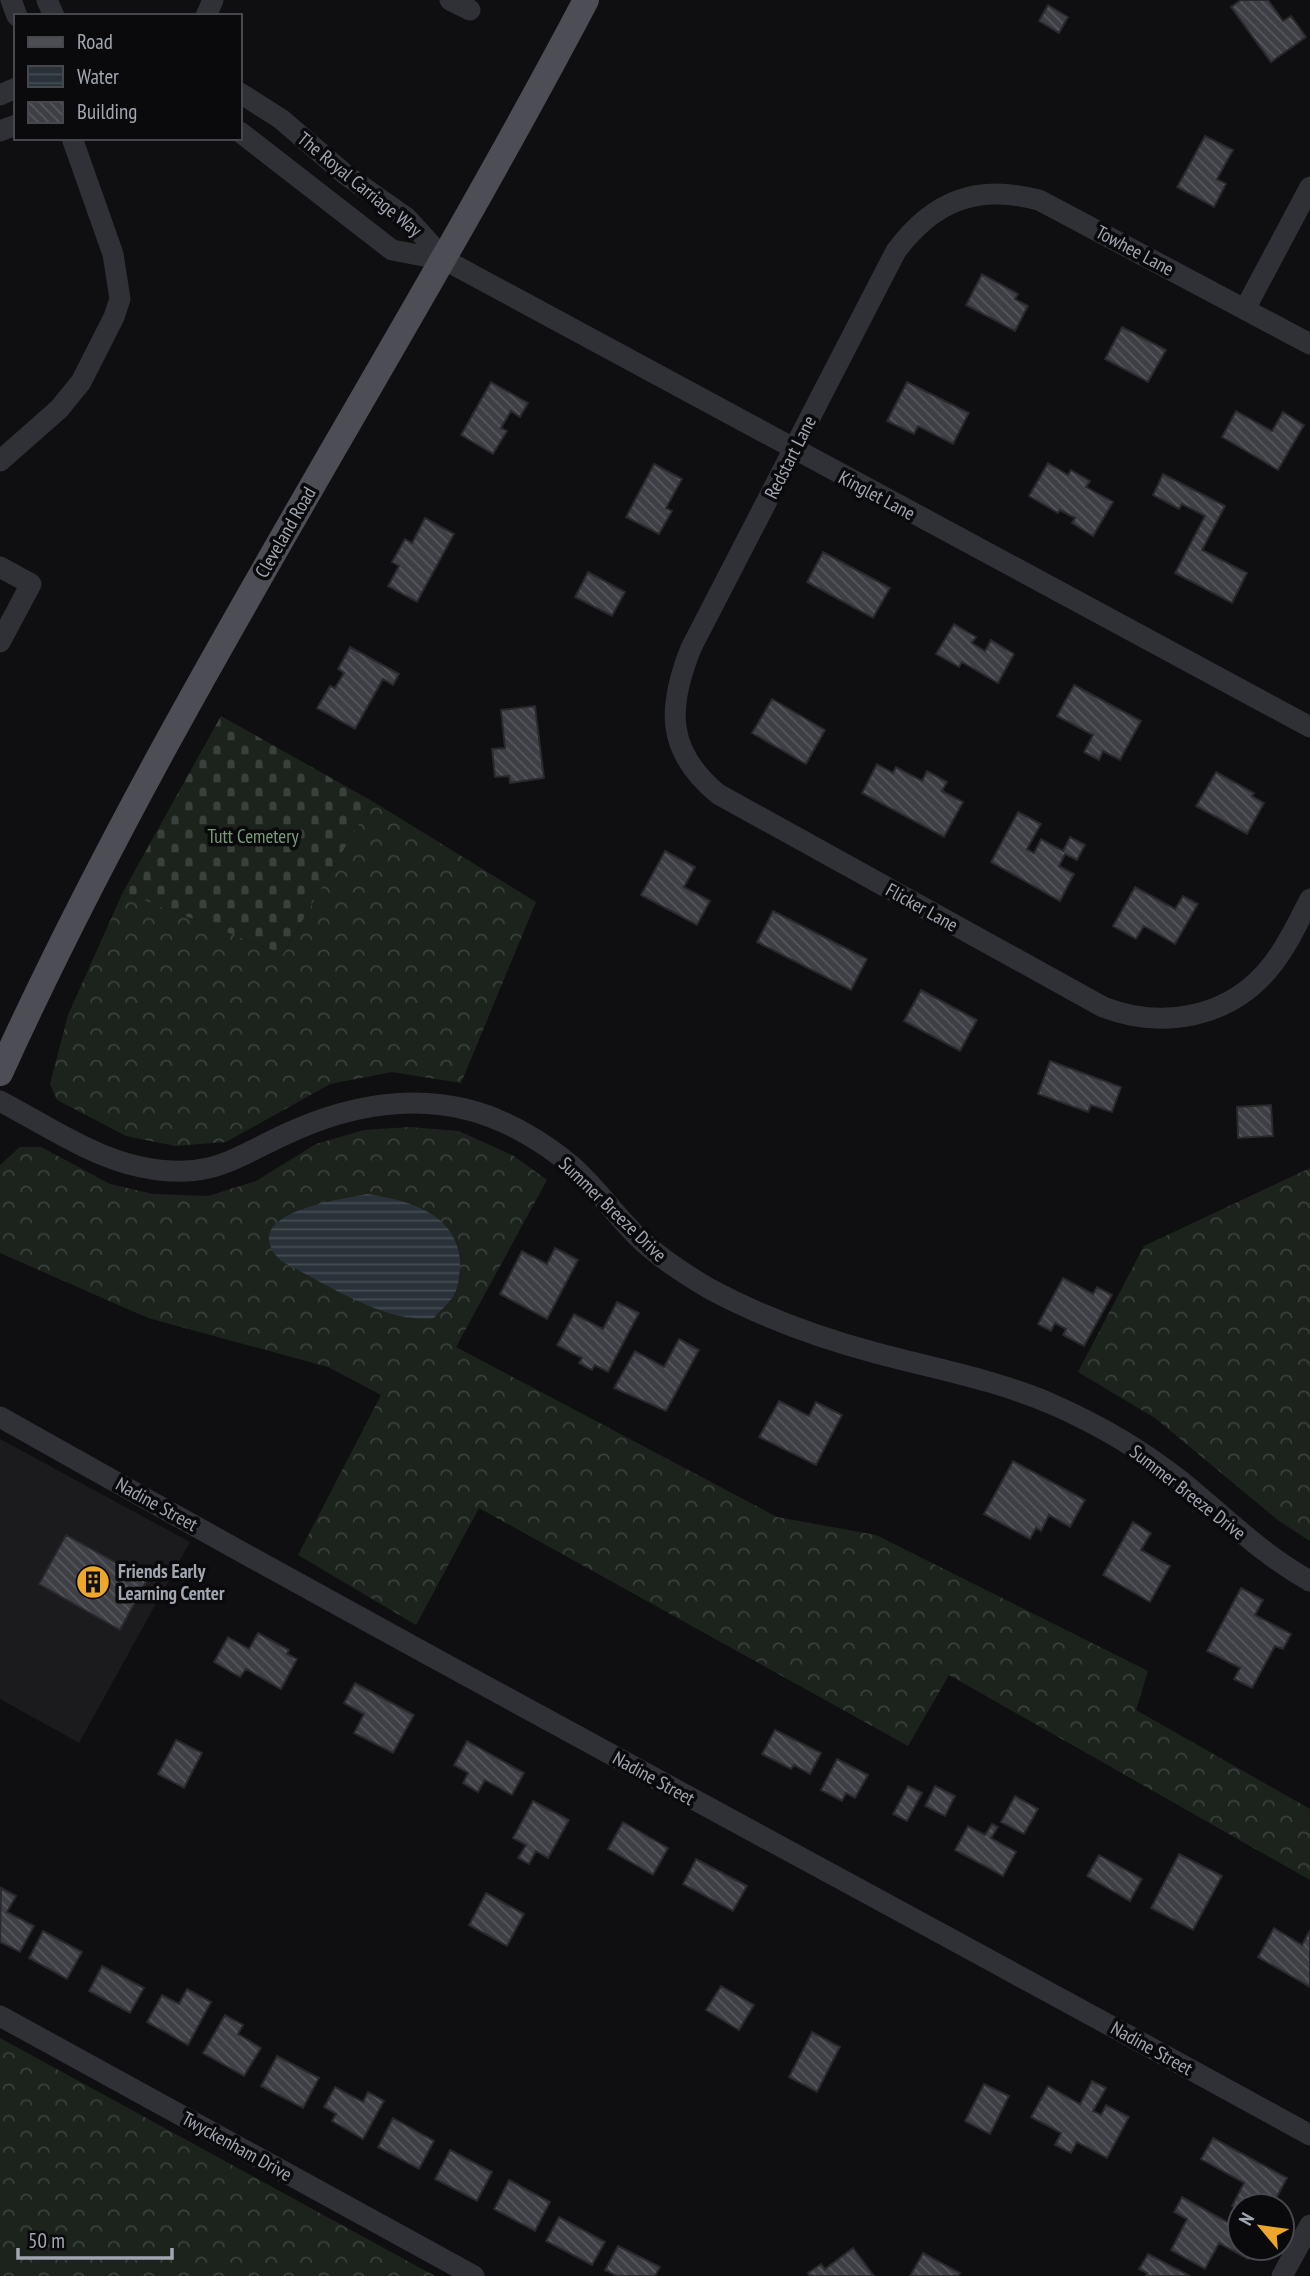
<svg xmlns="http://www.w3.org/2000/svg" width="1310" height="2276" font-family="'PT Sans Narrow',sans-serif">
  <defs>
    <pattern id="forest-crowns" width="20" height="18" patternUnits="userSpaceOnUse" patternTransform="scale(1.75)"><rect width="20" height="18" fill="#1c231d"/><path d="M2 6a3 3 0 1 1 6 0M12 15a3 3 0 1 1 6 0" fill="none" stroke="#3a403b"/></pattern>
    <pattern id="cemetery-stones" width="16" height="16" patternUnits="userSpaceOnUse" patternTransform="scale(1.75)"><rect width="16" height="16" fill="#1c231d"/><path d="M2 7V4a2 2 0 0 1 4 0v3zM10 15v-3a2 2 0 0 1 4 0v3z" fill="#3a403b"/></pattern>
    <pattern id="water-rules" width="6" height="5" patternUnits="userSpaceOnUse" patternTransform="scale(1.75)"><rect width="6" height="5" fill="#293239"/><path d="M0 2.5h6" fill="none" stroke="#454d53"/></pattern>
    <pattern id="building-back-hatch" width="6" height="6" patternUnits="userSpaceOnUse" patternTransform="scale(1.75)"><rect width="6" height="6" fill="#3e3f44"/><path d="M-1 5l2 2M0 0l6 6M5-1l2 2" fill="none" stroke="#57585d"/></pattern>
  </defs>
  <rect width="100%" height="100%" fill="#0f0f11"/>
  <path fill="#1b1b1e" d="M 0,1439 L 190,1542 L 79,1743 L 0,1699 Z"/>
  <path fill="url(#forest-crowns)" d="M 372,801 L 536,902 L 461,1083 L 392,1072 L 330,1084 L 226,1142 L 175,1146 L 126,1136 L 57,1100 L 50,1084 L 68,1015 L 123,892 L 283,954 Z
    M 409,1127 L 459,1131 L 514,1156 L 547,1180 L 456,1347 L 777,1517 L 876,1535 L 1148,1671 L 1136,1710 L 1310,1809 L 1310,1880 L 949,1675 L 908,1746 L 479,1508 L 416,1625 L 298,1555 L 381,1395 L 328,1367 L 148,1318 L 0,1253 L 0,1165 L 20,1147 L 41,1147 L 110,1184 L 153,1194 L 208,1196 L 256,1181 L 316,1144 L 364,1130 Z
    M 1310,1168 L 1310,1541 L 1279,1521 L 1155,1418 L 1078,1372 L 1144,1246 Z
    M 0,2038 L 435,2276 L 0,2276 Z"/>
  <path fill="url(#cemetery-stones)" d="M 221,716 L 372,801 L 283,954 L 123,892 Z"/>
  <path fill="url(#water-rules)" d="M 367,1194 C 408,1200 456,1213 460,1260 C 460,1269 459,1285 455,1293 C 451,1302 440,1310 434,1318 C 384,1324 325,1283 281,1261 C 234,1214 337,1200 367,1194 Z"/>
  <path fill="url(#building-back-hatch)" stroke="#29292d" stroke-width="2" d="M 1241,0 L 1268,0 L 1283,21 L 1291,16 L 1306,37 L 1271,62 L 1231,7 Z
    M 1048,5 L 1068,17 L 1059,33 L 1039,21 Z
    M 1205,136 L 1233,150 L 1217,179 L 1226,184 L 1214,207 L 1177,187 Z
    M 982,274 L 1018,294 L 1015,299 L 1028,306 L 1015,331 L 966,305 Z
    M 1122,327 L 1166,350 L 1148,382 L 1105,359 Z
    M 491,382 L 528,403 L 520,417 L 511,411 L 501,428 L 507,431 L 493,454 L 461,435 Z
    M 907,382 L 969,413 L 953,444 L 918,426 L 914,434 L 887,421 Z
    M 1236,411 L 1272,431 L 1283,412 L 1304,425 L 1278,470 L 1222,437 Z
    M 1048,463 L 1068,475 L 1071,470 L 1090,481 L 1086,487 L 1113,502 L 1093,536 L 1072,523 L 1075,518 L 1060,510 L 1058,513 L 1029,496 Z
    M 654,464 L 682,479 L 666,508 L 672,511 L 659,534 L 626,517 Z
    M 1163,474 L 1225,506 L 1202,550 L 1247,573 L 1232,603 L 1175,573 L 1205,516 L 1182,504 L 1179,509 L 1153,495 Z
    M 425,518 L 454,534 L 417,602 L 388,586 L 399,566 L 392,562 L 405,539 L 412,543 Z
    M 823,552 L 890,588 L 873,618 L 807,582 Z
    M 588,572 L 625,592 L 612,616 L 575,597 Z
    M 954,624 L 976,637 L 972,643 L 985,651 L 991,640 L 1014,654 L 998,683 L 962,662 L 959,667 L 936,654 Z
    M 350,647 L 399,674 L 393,685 L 383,679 L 355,729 L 317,708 L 330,686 L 335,688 L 344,673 L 338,669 Z
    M 1074,685 L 1141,721 L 1120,760 L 1103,751 L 1099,760 L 1084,752 L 1093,735 L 1057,716 Z
    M 772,699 L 825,730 L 806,764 L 752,733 Z
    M 535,706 L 544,778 L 510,783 L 509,776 L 495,777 L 492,749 L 505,748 L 501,710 Z
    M 877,764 L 893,773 L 896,767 L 922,781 L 927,771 L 947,782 L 942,791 L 963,802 L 944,837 L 862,793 Z
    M 1216,772 L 1254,793 L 1252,796 L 1264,803 L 1247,834 L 1196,806 Z
    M 1018,812 L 1041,824 L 1027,849 L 1034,853 L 1041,839 L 1063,851 L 1070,837 L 1085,845 L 1077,860 L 1065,854 L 1059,866 L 1074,874 L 1060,901 L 991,862 Z
    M 665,851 L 695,867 L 684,887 L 710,901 L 697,925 L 641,895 Z
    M 1135,887 L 1175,909 L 1183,896 L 1198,904 L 1175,944 L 1144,926 L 1136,939 L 1113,926 Z
    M 773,911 L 867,959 L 851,990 L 757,942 Z
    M 921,990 L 977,1020 L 960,1051 L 904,1021 Z
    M 1050,1061 L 1121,1087 L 1112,1112 L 1091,1105 L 1088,1112 L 1038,1094 Z
    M 1271,1105 L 1273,1136 L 1238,1138 L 1237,1107 Z
    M 555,1248 L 578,1260 L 547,1319 L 500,1294 L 522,1251 L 547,1264 Z
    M 1063,1278 L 1093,1294 L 1097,1287 L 1112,1295 L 1084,1346 L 1063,1335 L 1066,1329 L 1055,1323 L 1051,1331 L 1038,1324 Z
    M 617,1302 L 639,1313 L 608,1372 L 595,1365 L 592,1370 L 579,1363 L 582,1358 L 557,1345 L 574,1314 L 603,1329 Z
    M 679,1339 L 699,1350 L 666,1411 L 614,1388 L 635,1351 L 664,1367 Z
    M 779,1401 L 809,1416 L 816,1402 L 842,1415 L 816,1465 L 759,1437 Z
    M 1013,1461 L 1085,1500 L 1070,1527 L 1049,1515 L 1041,1531 L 1036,1528 L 1030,1539 L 984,1514 Z
    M 1133,1522 L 1151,1533 L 1141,1550 L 1170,1566 L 1150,1602 L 1103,1575 Z
    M 66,1535 L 147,1580 L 120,1630 L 39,1584 Z
    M 1241,1588 L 1263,1600 L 1255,1615 L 1291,1634 L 1283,1649 L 1275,1646 L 1252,1688 L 1234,1679 L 1240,1668 L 1207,1651 Z
    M 258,1633 L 289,1650 L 287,1654 L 297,1659 L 281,1689 L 246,1669 L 240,1677 L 214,1662 L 228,1637 L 249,1649 Z
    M 355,1683 L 414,1715 L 393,1753 L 354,1733 L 364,1714 L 344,1703 Z
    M 775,1730 L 821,1753 L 810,1774 L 794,1765 L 791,1769 L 762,1754 Z
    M 176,1740 L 202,1753 L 184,1788 L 158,1774 Z
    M 467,1741 L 524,1773 L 512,1795 L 485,1780 L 478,1792 L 463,1783 L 468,1773 L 454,1765 Z
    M 837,1759 L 868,1775 L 855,1798 L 846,1793 L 842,1801 L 821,1790 Z
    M 908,1786 L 922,1793 L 907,1821 L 893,1814 Z
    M 935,1786 L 955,1796 L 945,1816 L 925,1806 Z
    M 1015,1796 L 1038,1809 L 1024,1834 L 1001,1822 Z
    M 533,1801 L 569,1820 L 548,1858 L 536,1851 L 529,1864 L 518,1858 L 526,1845 L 513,1838 Z
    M 623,1822 L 668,1848 L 653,1875 L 608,1849 Z
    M 992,1824 L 998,1827 L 991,1838 L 1016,1852 L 1003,1876 L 955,1850 L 968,1826 L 985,1835 Z
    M 1179,1854 L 1222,1876 L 1193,1930 L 1151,1908 Z
    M 1099,1855 L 1142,1879 L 1130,1901 L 1087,1876 Z
    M 696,1859 L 747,1886 L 733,1911 L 683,1884 Z
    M 1,1888 L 16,1896 L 7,1912 L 34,1926 L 20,1952 L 0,1942 Z
    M 486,1893 L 524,1914 L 507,1946 L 469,1925 Z
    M 1274,1928 L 1302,1945 L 1310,1930 L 1310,1987 L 1258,1957 Z
    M 43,1931 L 82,1952 L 67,1979 L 29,1958 Z
    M 102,1966 L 144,1988 L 130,2013 L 89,1991 Z
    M 721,1986 L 754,2005 L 739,2030 L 706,2010 Z
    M 187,1989 L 211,2002 L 188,2045 L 147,2022 L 162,1995 L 179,2004 Z
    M 225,2015 L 243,2025 L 238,2034 L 261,2048 L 244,2076 L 203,2053 Z
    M 812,2032 L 840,2047 L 817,2092 L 789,2077 Z
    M 277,2056 L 319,2078 L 303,2108 L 261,2086 Z
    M 1092,2081 L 1106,2088 L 1093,2111 L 1101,2115 L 1106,2105 L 1129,2117 L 1107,2158 L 1077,2142 L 1071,2153 L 1055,2145 L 1061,2133 L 1031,2117 L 1048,2086 L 1080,2104 Z
    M 984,2084 L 1009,2096 L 990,2134 L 965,2121 Z
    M 335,2087 L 363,2102 L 368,2092 L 384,2101 L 363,2139 L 332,2121 L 336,2114 L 324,2107 Z
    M 393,2118 L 434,2141 L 419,2169 L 378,2147 Z
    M 1213,2138 L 1287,2178 L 1272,2206 L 1240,2206 L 1240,2211 L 1232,2206 L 1244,2183 L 1201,2159 Z
    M 450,2150 L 492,2172 L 477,2201 L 435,2179 Z
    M 509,2180 L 550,2202 L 535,2231 L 494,2209 Z
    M 1182,2197 L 1240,2229 L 1240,2248 L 1254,2248 L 1248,2259 L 1219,2243 L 1205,2269 L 1171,2250 L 1187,2219 L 1174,2212 Z
    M 559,2217 L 605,2242 L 592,2265 L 546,2241 Z
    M 618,2246 L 660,2267 L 655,2276 L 617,2276 L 605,2270 Z
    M 853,2248 L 874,2276 L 810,2276 L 808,2273 L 821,2264 L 825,2269 Z
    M 923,2253 L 960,2273 L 958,2276 L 910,2276 Z
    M 1148,2254 L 1190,2276 L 1146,2276 L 1147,2273 L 1139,2269 Z"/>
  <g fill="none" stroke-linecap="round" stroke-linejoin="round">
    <path stroke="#303136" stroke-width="21" d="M 11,0 L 17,16
      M 47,0 L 54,16
      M 450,0 L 470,10
      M 206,16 L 213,0
      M 240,93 L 281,119 L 346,175 L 407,218 L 445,260
      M 0,95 L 16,88
      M 0,131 L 16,125
      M 240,132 L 392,250 L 445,260 L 1310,727
      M 1245,309 L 1310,187
      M 1310,344 L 1039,200 C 977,184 934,200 896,251 L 691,648 C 667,708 666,751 718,794 L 1103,1007 C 1163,1030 1231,1018 1272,965 C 1288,945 1298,922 1310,899
      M 0,461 L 59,409 L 81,382 L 114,317 L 120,299 L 113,254 L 72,138
      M 0,567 L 31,584 L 0,642
      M 0,1101 C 44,1124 92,1157 141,1167 C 212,1182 235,1156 295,1130 C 350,1106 410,1095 469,1110 C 505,1119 544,1142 572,1166 C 598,1189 618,1219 643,1242 C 664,1261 686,1275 710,1289 C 762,1317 820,1338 876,1353 C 936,1369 997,1380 1054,1405 C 1099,1425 1142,1450 1181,1481 C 1224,1516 1261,1554 1310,1581
      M 0,1417 C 434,1662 874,1895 1310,2135
      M 0,2016 L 474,2276
      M 1282,2276 L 1310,2225"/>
    <path stroke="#4d4e55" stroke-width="26" d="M 0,1073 C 169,702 396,361 586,0"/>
  </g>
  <defs>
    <g id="building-disc" transform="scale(1.75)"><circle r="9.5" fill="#eda72b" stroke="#0a0a0c"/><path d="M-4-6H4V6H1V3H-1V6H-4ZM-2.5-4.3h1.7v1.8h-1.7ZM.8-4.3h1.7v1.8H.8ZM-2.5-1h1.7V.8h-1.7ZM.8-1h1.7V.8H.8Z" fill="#111"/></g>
  </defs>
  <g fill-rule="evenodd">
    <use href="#building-disc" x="93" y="1582"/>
  </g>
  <g text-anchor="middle" stroke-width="7" stroke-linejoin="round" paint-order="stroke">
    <g font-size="19" fill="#a1a6b1" stroke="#0a0a0c">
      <text transform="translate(360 184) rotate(39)" y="7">The Royal Carriage Way</text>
      <text transform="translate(1135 250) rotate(28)" y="7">Towhee Lane</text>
      <text transform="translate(790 457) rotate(-63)" y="7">Redstart Lane</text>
      <text transform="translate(877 495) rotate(28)" y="7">Kinglet Lane</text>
      <text transform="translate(285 532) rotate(-60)" y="7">Cleveland Road</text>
      <text transform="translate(922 907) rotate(29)" y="7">Flicker Lane</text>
      <text transform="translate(613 1209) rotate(44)" y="7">Summer Breeze Drive</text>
      <text transform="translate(1188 1492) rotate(38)" y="7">Summer Breeze Drive</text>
      <text transform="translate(157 1504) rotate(29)" y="7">Nadine Street</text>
      <text transform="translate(654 1778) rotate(29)" y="7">Nadine Street</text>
      <text transform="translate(1152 2048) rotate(29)" y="7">Nadine Street</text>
      <text transform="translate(237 2146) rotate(29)" y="7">Twyckenham Drive</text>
    </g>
    <g font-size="19" fill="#789c79" stroke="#0a0a0c">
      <text x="253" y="843">Tutt Cemetery</text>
    </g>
    <g font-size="19" font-weight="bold" fill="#a1a6b1" stroke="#0a0a0c" text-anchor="start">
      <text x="118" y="1578">Friends Early<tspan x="118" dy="22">Learning Center</tspan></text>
    </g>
  </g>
  <rect x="14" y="14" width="228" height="126" fill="#0a0a0c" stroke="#46484e" stroke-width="2"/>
  <rect x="28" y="37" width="35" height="10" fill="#4d4e55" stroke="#46484e" stroke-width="2"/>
  <text x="77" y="49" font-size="21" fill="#a1a6b1">Road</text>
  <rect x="28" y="66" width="35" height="21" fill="url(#water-rules)" stroke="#46484e" stroke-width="2"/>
  <text x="77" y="84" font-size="21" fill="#a1a6b1">Water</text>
  <rect x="28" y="102" width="35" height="21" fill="url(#building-back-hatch)" stroke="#46484e" stroke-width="2"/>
  <text x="77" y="119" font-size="21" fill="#a1a6b1">Building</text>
  <g transform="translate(1261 2227) rotate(299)"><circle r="33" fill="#0a0a0c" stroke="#46484e" stroke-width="2"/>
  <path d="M0-5L12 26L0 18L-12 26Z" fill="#eda72b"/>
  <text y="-10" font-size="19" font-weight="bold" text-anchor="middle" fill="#a1a6b1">N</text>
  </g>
  <path d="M18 2248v10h154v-10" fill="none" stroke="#a1a6b1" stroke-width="3.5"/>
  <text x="28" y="2248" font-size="21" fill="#a1a6b1" stroke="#0a0a0c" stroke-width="5" paint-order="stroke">50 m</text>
</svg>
